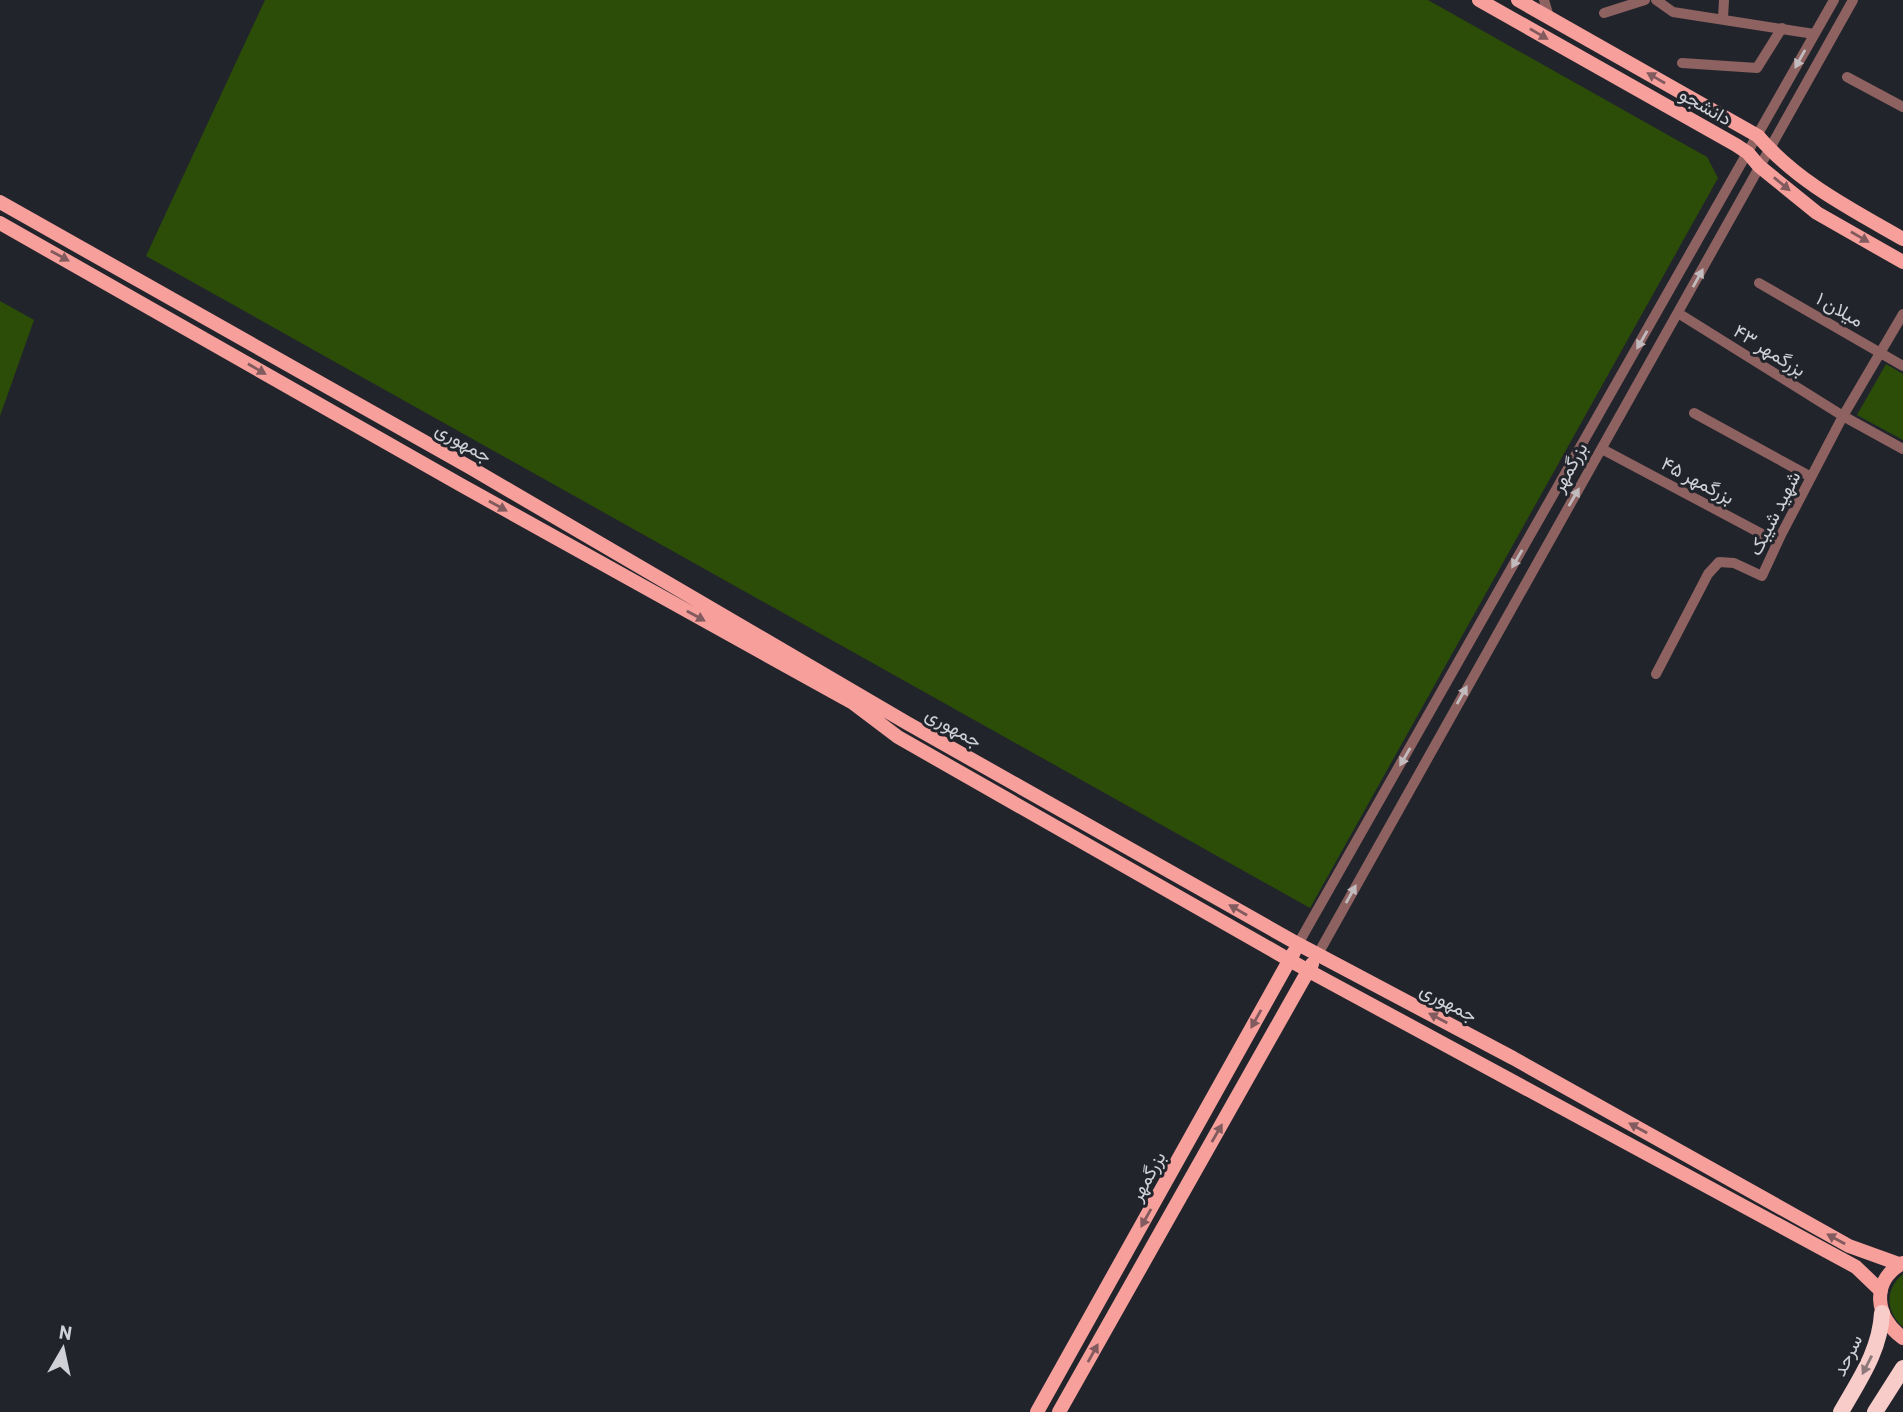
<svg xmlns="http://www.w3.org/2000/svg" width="1903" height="1412" font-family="Barlow,Vazirmatn,sans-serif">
  <rect width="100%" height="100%" fill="#22242c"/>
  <path fill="#2c4d07" d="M 265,0 L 1428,0 L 1707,157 L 1718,178 L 1310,908 L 146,256 Z
    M 0,301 L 34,320 L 0,416 Z
    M 1886,364 L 1903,374 L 1903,440 L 1857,415 Z
    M 1903,1274 L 1903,1327 C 1886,1312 1884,1290 1903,1274 Z"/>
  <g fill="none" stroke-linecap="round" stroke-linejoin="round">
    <path stroke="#8d6260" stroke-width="10" d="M 1544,0 L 1549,17
      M 1656,0 L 1673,12 L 1814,34
      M 1604,13 L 1645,0
      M 1723,18 L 1724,0
      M 1682,63 L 1757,68 L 1782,28
      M 1847,77 L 1903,107
      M 1759,283 L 1903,366
      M 1678,313 L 1843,416 L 1903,449
      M 1694,413 L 1811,477
      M 1602,449 L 1777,542
      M 1656,674 L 1708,574 L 1719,562 L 1734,563 L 1762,576 L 1781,535 L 1843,416 L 1903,314
      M 1298,944 L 1834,0
      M 1318,954 L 1853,0"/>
    <path stroke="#f79f9b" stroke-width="14" d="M 1479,0 L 1736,145 L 1748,153 L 1759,166 L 1817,213 L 1903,262
      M 1518,0 L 1758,136 C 1797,182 1851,209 1903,239
      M 0,202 L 471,468 L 907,723 L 1298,944 L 1513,1058 L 1849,1246 L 1899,1264
      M 0,223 L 461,485 L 853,703 L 898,737 L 1307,970 L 1856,1267 L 1881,1291
      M 1903,1263 C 1870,1281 1875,1318 1903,1338
      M 1037,1412 L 1294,952
      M 1059,1412 L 1312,964"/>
    <path stroke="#f8ccc9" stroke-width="16" d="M 1841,1412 C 1859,1380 1880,1351 1882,1313
      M 1875,1412 L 1903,1368"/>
  </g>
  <defs><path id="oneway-solid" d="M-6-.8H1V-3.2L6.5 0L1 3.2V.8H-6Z" transform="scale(1.75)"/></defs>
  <g fill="#825b5e">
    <use href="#oneway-solid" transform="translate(1539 34) rotate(30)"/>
    <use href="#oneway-solid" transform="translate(1656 78) rotate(-150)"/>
    <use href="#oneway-solid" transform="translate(1782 184) rotate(39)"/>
    <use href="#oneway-solid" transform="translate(1860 237) rotate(30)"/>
    <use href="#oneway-solid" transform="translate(60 256) rotate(29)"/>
    <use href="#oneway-solid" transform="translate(257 369) rotate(30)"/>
    <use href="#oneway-solid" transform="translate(498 506) rotate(29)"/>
    <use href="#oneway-solid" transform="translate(696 616) rotate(29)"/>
    <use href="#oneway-solid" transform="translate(1238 910) rotate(-150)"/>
    <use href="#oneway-solid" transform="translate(1438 1018) rotate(-152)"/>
    <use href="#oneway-solid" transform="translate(1256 1019) rotate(119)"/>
    <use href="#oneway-solid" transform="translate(1638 1128) rotate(-151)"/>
    <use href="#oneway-solid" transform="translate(1217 1133) rotate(-60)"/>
    <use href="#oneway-solid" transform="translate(1146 1218) rotate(119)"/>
    <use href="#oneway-solid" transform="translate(1836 1239) rotate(-151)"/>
    <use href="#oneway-solid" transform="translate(1093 1353) rotate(-61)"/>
  </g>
  <g fill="#c2bbbe">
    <use href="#oneway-solid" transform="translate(1800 59) rotate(119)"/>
    <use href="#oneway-solid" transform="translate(1698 278) rotate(-61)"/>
    <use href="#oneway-solid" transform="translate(1642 340) rotate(120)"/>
    <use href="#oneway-solid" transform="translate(1574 497) rotate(-60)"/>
    <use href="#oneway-solid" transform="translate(1517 559) rotate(120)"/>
    <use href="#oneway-solid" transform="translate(1462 695) rotate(-61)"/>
    <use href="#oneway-solid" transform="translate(1405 757) rotate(120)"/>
    <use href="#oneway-solid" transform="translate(1351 894) rotate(-61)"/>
  </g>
  <use fill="#8d787a" href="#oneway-solid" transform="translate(1867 1365) rotate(117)"/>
  <g text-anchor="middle" stroke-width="6" stroke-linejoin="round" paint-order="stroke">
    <g font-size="19" fill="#cfd1d6" stroke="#22242c">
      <text transform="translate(1706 106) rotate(30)" y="7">دانشجو</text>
      <text transform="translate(1840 309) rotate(30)" y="7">میلان ۱</text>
      <text transform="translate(1770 350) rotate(32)" y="7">بزرگمهر ۴۳</text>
      <text transform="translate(464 442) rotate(30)" y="7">جمهوری</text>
      <text transform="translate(1569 467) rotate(-61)" y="7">بزرگمهر</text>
      <text transform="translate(1698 480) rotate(28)" y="7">بزرگمهر ۴۵</text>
      <text transform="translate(1774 513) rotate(-63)" y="7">شهید شیبک</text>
      <text transform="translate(954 727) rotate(30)" y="7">جمهوری</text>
      <text transform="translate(1449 1002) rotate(28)" y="7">جمهوری</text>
      <text transform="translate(1147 1176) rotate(-61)" y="7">بزرگمهر</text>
      <text transform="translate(1847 1355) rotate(-64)" y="7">سرحد</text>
    </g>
  </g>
  <g transform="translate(63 1349) rotate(9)" stroke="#22242c" stroke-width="5" paint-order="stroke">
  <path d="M0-5L12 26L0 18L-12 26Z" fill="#cfd1d6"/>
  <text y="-10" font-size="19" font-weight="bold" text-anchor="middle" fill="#cfd1d6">N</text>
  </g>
</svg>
